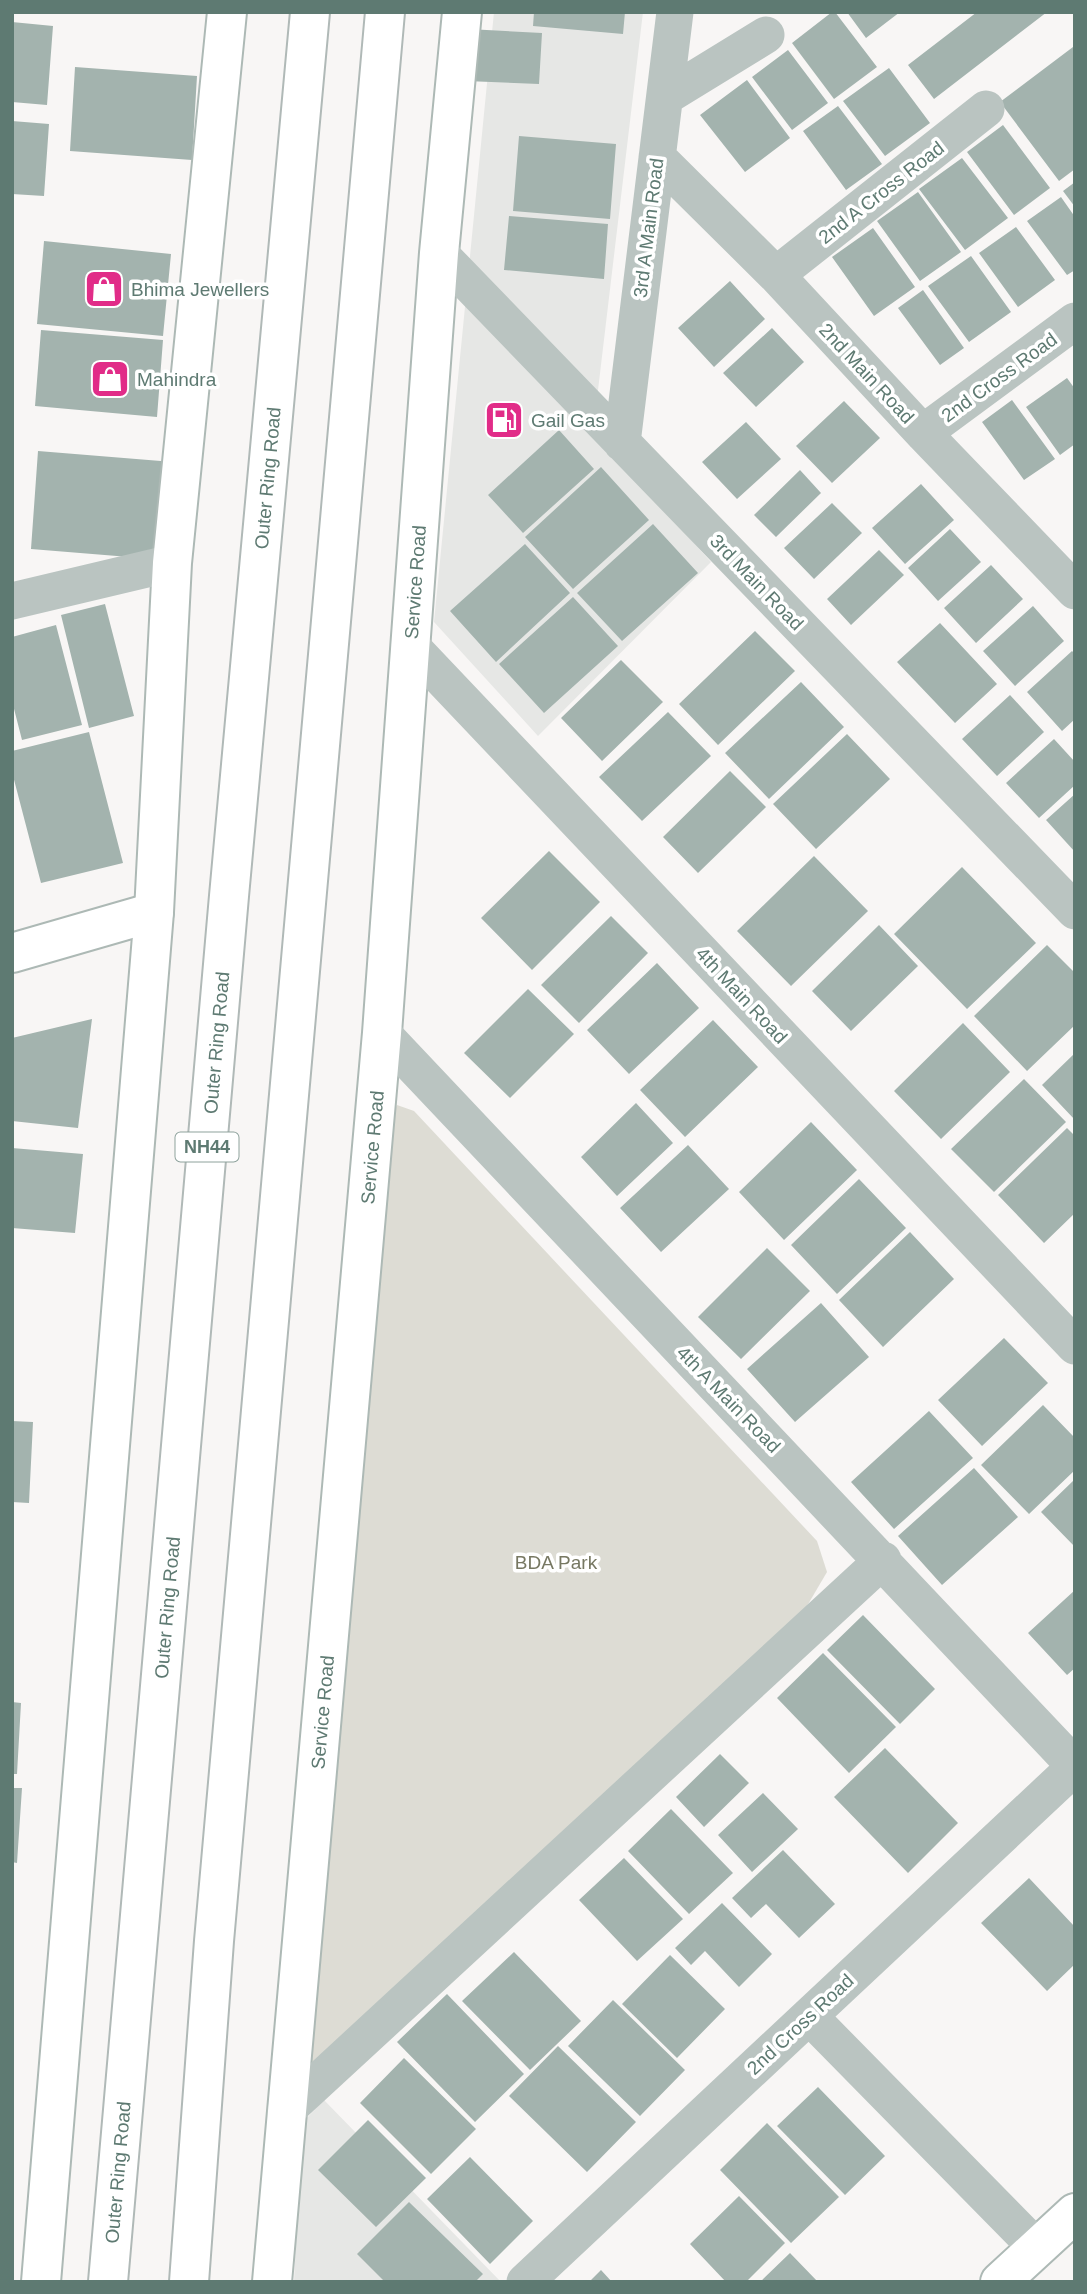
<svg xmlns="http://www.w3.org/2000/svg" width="1087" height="2294" font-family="Arial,sans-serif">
  <rect width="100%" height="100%" fill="#f8f6f5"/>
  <path fill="#e6e7e5" d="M 494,12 L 643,12 L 593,432 L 711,562 L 538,736 L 434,622 Z
    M 324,2100 L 501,2282 L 294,2282 L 302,2123 Z"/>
  <path fill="#dddcd4" d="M 397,1105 L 414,1111 L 817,1541 L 827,1572 L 807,1606 L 309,2073 L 386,1126 Z"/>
  <path fill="#a3b3ae" d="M 534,12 L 625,12 L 623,34 L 533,26 Z
    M 832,12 L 835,12 L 877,67 L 834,99 L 792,43 Z
    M 847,12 L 900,12 L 866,38 Z
    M 977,12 L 1047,12 L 934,99 L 908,65 Z
    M 12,22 L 53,26 L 47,105 L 12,102 Z
    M 468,29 L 542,33 L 539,84 L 466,81 Z
    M 1073,47 L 1075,50 L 1075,169 L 1059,181 L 1000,102 Z
    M 788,50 L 828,103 L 792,130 L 752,77 Z
    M 75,67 L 197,76 L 192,160 L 70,151 Z
    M 889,68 L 930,123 L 885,156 L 843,101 Z
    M 747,80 L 790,138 L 745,172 L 700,115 Z
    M 838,106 L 882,164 L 846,190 L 803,131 Z
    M 12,121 L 49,124 L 44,196 L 12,194 Z
    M 1003,125 L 1050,188 L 1014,215 L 967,152 Z
    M 519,136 L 616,144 L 610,219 L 513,211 Z
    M 962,158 L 1008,218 L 965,250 L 919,189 Z
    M 1075,182 L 1075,207 L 1063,191 Z
    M 918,192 L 961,252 L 920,281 L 877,221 Z
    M 1061,197 L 1075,217 L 1075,270 L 1067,275 L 1027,221 Z
    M 509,216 L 608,224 L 604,279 L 504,270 Z
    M 1016,227 L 1055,280 L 1018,307 L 979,253 Z
    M 873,228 L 915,287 L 874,316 L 832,257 Z
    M 44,241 L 171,254 L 163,336 L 37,324 Z
    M 971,256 L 1011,312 L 969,342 L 928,286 Z
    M 730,281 L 765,319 L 714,367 L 678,328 Z
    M 923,290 L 964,348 L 940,365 L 898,308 Z
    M 772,328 L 804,362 L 756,407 L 723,373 Z
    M 41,330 L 163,340 L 157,417 L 35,406 Z
    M 1067,378 L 1075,389 L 1075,444 L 1060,455 L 1026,407 Z
    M 1012,400 L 1055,459 L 1024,480 L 982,422 Z
    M 844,401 L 880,438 L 832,483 L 796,446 Z
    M 746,422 L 781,459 L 737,499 L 702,462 Z
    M 559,430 L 594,469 L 523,533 L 488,495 Z
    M 38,451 L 173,462 L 166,560 L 31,549 Z
    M 601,467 L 649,520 L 573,589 L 525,537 Z
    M 800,470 L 821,493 L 776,537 L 754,515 Z
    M 921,484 L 954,520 L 905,564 L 872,528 Z
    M 832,503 L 862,533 L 814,579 L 784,548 Z
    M 653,524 L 698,573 L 622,641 L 577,593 Z
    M 950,529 L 981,562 L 938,601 L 908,568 Z
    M 525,544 L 570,593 L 496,662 L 450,611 Z
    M 879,550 L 904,575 L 851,625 L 827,599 Z
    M 991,565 L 1023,599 L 976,643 L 944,608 Z
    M 573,597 L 618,646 L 544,713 L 499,664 Z
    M 105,604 L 134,716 L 89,728 L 61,615 Z
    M 1033,606 L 1064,641 L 1015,686 L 983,651 Z
    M 940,623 L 997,684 L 955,723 L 897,662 Z
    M 56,625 L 82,725 L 22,740 L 12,701 L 12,637 Z
    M 755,631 L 795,671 L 718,745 L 679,704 Z
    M 1072,651 L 1075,654 L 1075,719 L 1062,731 L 1027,692 Z
    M 621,660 L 663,702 L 602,761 L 561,718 Z
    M 801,682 L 844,727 L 769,799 L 725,753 Z
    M 1010,695 L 1044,732 L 997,776 L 962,739 Z
    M 668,712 L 711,756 L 642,821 L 599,777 Z
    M 89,732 L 123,863 L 41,883 L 12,772 L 12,751 Z
    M 847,734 L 890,779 L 816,849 L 773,804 Z
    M 1054,739 L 1075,762 L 1075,785 L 1039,818 L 1006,783 Z
    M 730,771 L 766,807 L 698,873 L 663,837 Z
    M 1075,794 L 1075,852 L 1046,820 Z
    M 549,851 L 600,902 L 532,970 L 481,918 Z
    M 814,856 L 868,911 L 791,986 L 737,931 Z
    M 962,867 L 1036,943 L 967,1009 L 894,934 Z
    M 611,916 L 648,953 L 579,1023 L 541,985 Z
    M 879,925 L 918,966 L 851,1031 L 812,991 Z
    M 1047,945 L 1075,973 L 1075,1025 L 1027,1071 L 974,1016 Z
    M 657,963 L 699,1008 L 629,1074 L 587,1030 Z
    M 528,989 L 574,1034 L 510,1098 L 464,1053 Z
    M 92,1019 L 78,1128 L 12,1121 L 12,1038 Z
    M 713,1020 L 758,1067 L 685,1137 L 640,1090 Z
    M 963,1023 L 1010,1072 L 941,1139 L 894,1091 Z
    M 1075,1053 L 1075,1120 L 1042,1085 Z
    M 1024,1079 L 1066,1122 L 994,1192 L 951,1149 Z
    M 636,1103 L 673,1143 L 617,1196 L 581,1157 Z
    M 811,1122 L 857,1170 L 784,1240 L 739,1192 Z
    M 1067,1128 L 1075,1136 L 1075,1213 L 1044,1243 L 998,1195 Z
    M 688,1145 L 729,1189 L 661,1252 L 620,1208 Z
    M 12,1148 L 83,1154 L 75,1233 L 12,1228 Z
    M 859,1179 L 906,1228 L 837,1294 L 791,1245 Z
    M 910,1232 L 954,1279 L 883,1347 L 839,1300 Z
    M 767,1248 L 810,1291 L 741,1359 L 698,1317 Z
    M 821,1303 L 869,1357 L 795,1422 L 747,1369 Z
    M 1004,1338 L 1048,1383 L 982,1446 L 938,1400 Z
    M 1043,1405 L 1075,1438 L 1075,1470 L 1029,1514 L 981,1465 Z
    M 929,1411 L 973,1458 L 894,1529 L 851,1482 Z
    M 12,1421 L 33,1422 L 29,1503 L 12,1502 Z
    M 974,1468 L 1018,1517 L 942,1585 L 898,1536 Z
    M 1075,1479 L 1075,1547 L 1041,1512 Z
    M 1075,1590 L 1075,1668 L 1067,1675 L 1028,1633 Z
    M 863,1615 L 935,1689 L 900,1724 L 827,1650 Z
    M 823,1653 L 896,1727 L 849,1773 L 777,1698 Z
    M 12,1702 L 21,1703 L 17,1774 L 12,1774 Z
    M 885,1748 L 958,1823 L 908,1873 L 834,1797 Z
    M 720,1754 L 749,1783 L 704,1827 L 676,1797 Z
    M 12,1788 L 22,1788 L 17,1863 L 12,1862 Z
    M 763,1793 L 798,1829 L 752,1872 L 718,1835 Z
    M 671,1809 L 733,1873 L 689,1914 L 628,1851 Z
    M 783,1850 L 835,1904 L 799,1938 L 766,1904 L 751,1918 L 732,1898 Z
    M 624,1858 L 683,1919 L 637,1961 L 579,1900 Z
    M 1029,1878 L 1075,1927 L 1075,1964 L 1047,1991 L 981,1923 Z
    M 722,1903 L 772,1954 L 739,1987 L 705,1951 L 691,1965 L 675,1948 Z
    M 514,1952 L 581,2021 L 530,2070 L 462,2001 Z
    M 670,1955 L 725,2009 L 677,2058 L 622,2004 Z
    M 447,1994 L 524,2074 L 475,2122 L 397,2042 Z
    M 613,2000 L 685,2070 L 640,2116 L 568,2046 Z
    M 558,2046 L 636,2122 L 587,2172 L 509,2096 Z
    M 404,2058 L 476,2129 L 431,2174 L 360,2103 Z
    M 818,2087 L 885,2156 L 845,2195 L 777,2126 Z
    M 368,2120 L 426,2178 L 376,2227 L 318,2170 Z
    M 767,2123 L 839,2197 L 791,2243 L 720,2170 Z
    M 470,2157 L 533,2221 L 490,2264 L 427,2199 Z
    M 739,2196 L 785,2243 L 746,2282 L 726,2282 L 690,2244 Z
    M 409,2202 L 483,2274 L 475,2282 L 385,2282 L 357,2254 Z
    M 790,2253 L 818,2282 L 760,2282 Z
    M 601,2270 L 612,2282 L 589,2282 Z"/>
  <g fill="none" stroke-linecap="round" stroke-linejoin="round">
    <g stroke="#adb9b5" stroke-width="42">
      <g id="secondary">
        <path d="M 12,953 L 154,912"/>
        <path d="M 41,2282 L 154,912 L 172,563 L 227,12"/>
        <path id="s1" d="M 272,2282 L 382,1033 L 439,253 L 462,12"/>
        <path d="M 1000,2282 L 1075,2213"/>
      </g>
    </g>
    <g stroke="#b0b9b7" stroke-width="42">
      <g id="highway">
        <path id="s2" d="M 108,2282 L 229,896 L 310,12"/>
        <path d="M 189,2282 L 214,1941 L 385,12"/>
      </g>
    </g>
    <path stroke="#bac4c1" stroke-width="37" d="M 665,97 L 766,35
      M 657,157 L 776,275 L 923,433 L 1075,591
      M 439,253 L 1075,911
      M 776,275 L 986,109
      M 923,433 L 1075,321
      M 622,443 L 675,12
      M 12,601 L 172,563
      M 410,645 L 1075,1346
      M 382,1033 L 1075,1766
      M 809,2016 L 1037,2248
      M 286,2111 L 883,1560
      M 525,2282 L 1075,1767"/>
    <use href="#secondary" stroke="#fff" stroke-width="38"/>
    <use href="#highway" stroke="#fff" stroke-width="38"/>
  </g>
  <defs>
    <g id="shop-square" transform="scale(2.0125)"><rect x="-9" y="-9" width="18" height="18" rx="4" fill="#e12c88" stroke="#fff"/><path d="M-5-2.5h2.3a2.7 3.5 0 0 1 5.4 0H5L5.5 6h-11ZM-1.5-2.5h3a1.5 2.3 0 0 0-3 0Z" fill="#fff"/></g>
    <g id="fuel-square" transform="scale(2.0125)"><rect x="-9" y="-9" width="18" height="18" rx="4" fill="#e12c88" stroke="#fff"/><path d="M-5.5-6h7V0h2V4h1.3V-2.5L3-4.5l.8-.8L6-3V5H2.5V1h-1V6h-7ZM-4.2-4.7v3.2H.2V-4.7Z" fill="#fff"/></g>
  </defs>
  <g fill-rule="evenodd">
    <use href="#shop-square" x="104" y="289"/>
    <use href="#shop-square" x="110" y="379"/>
    <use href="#fuel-square" x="504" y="420"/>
  </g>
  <g text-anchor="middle" stroke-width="7" stroke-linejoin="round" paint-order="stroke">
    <rect fill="#fff" stroke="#8ea29c" stroke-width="2" x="175.5" y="1132.5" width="63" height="29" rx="5"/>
    <g font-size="18" font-weight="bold" fill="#5e7a72">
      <text x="207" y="1153">NH44</text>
    </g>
    <g font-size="19" fill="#5e7a72" stroke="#fff">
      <text transform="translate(881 192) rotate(-38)" y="7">2nd A Cross Road</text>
      <text transform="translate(648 228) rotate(-83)" y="7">3rd A Main Road</text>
      <text transform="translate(867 373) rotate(47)" y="7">2nd Main Road</text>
      <text transform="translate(999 377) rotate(-36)" y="7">2nd Cross Road</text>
      <text dy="7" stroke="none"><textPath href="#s2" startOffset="1811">Outer Ring Road</textPath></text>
      <text dy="7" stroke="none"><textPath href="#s1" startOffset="1706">Service Road</textPath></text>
      <text transform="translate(757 582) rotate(46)" y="7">3rd Main Road</text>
      <text transform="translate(742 995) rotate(47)" y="7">4th Main Road</text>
      <text dy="7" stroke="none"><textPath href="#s2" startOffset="1244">Outer Ring Road</textPath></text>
      <text dy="7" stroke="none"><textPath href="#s1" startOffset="1139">Service Road</textPath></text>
      <text transform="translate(729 1399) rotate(46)" y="7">4th A Main Road</text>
      <text dy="7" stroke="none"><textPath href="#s2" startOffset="677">Outer Ring Road</textPath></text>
      <text dy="7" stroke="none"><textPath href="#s1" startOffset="572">Service Road</textPath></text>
      <text transform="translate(800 2024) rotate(-43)" y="7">2nd Cross Road</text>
      <text dy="7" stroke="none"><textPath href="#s2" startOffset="110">Outer Ring Road</textPath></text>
    </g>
    <g font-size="19" fill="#5e7a72" stroke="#fff" text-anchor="start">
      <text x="131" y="296">Bhima Jewellers</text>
      <text x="137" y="386">Mahindra</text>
      <text x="531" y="427">Gail Gas</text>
    </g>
    <g font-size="19" fill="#777862" stroke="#fff">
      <text x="556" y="1569">BDA Park</text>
    </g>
  </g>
  <rect width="1087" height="2294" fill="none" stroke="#5e7a72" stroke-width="28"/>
</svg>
